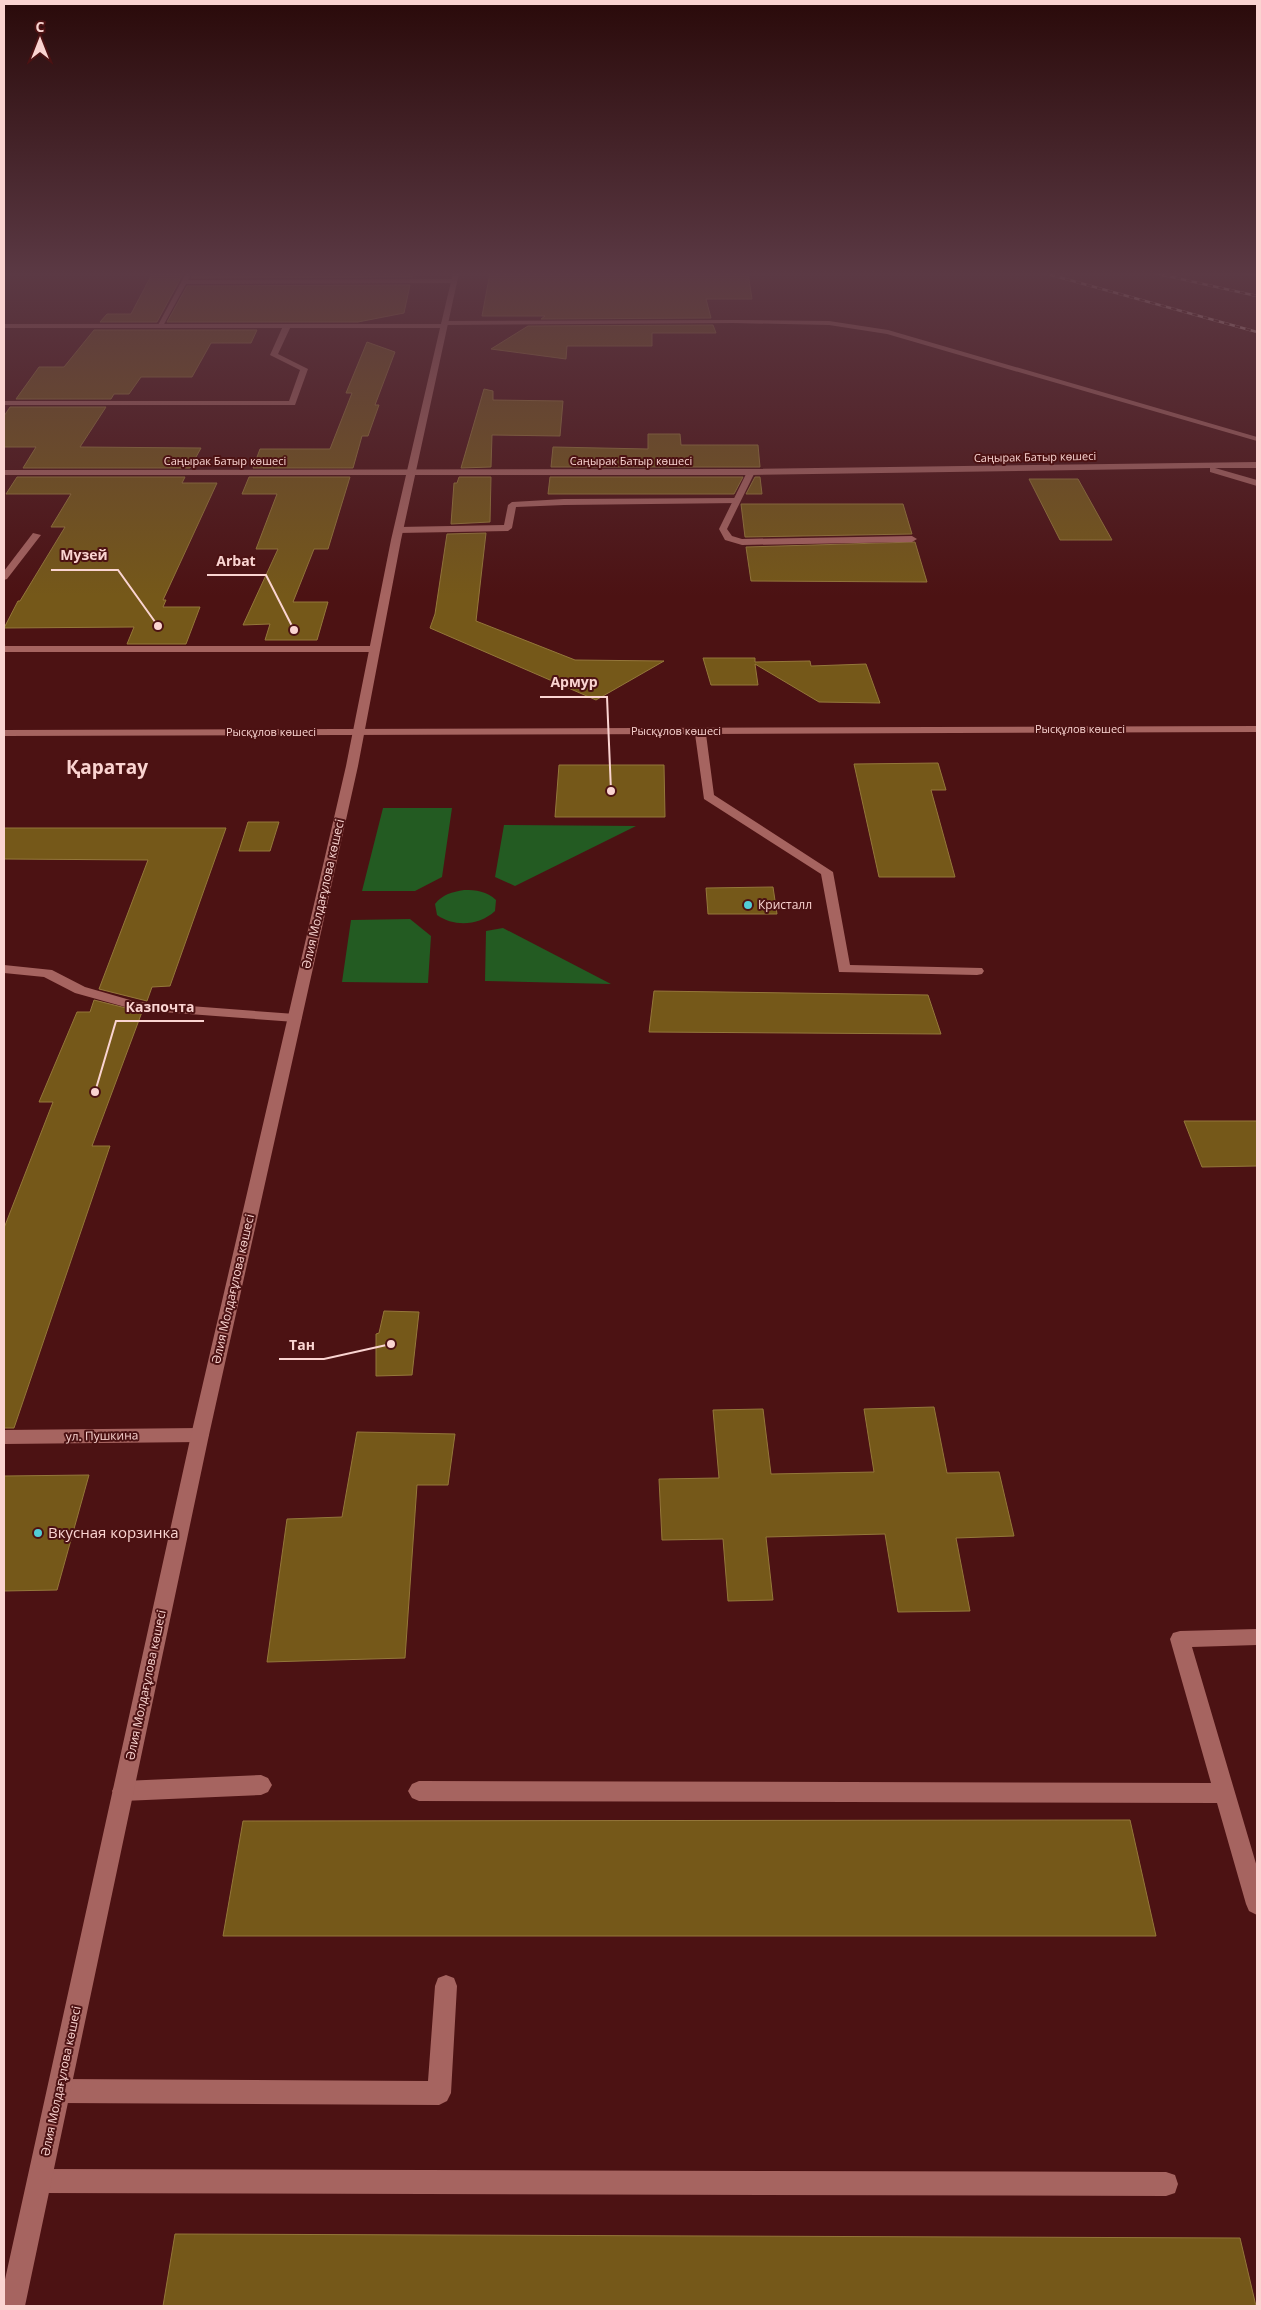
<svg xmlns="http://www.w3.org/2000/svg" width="1261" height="2310" font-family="'Open Sans',sans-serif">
  <rect width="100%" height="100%" fill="#4c1213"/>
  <path fill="#235b22" d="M 383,808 L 452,808 L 442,877 L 415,891 L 362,891 Z
    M 504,825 L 636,826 L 515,886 L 495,877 Z
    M 464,890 C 476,890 487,891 496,900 L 495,911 C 479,926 454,927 437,915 L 435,904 C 443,894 452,892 464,890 Z
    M 410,919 L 431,936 L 428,983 L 342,982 L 351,920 Z
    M 503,928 L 611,984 L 485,981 L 486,931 Z"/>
  <path fill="#755819" stroke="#94773a" d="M 204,273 L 413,273 L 412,277 L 191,278 L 193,274 Z
    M 490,273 L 748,273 L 752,299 L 706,299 L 711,318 L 541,319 L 545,316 L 482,316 Z
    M 152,274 L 183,274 L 157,322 L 100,322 L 107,314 L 131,314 Z
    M 410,285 L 404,313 L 358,322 L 167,322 L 187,286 Z
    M 713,325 L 716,333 L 652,333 L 652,346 L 567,346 L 566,359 L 491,349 L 528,326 Z
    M 94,330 L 257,330 L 251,343 L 211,343 L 192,377 L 141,377 L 129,394 L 114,394 L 111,399 L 16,399 L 39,367 L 64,367 Z
    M 367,342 L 395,352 L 375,405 L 379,405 L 368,436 L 362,436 L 353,468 L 253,468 L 260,449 L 330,449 L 352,393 L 346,393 Z
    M 484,389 L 493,391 L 493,400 L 563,401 L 560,436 L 492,435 L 491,467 L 461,468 Z
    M 10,407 L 106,407 L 80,447 L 201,448 L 190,468 L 23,468 L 36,447 L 4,447 L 4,416 Z
    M 648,434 L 680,434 L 681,445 L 758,445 L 760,467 L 551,467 L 553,447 L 648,449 Z
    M 17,477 L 185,477 L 182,483 L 217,483 L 163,600 L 166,600 L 163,607 L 200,607 L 186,644 L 127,644 L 134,627 L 4,628 L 18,601 L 20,601 L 65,527 L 51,527 L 71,494 L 6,494 Z
    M 249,477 L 350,477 L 328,549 L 314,549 L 293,602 L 328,602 L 317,640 L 265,640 L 270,624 L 243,625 L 278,549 L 256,549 L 277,494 L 242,494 Z
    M 459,477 L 491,477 L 490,522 L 451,524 L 454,483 L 457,483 Z
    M 550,477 L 743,477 L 734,494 L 548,494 Z
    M 755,477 L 760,477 L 762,494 L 746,494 Z
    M 1029,479 L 1078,479 L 1112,540 L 1060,540 Z
    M 741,504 L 903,504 L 912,534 L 745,537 Z
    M 486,533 L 476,621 L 575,660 L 664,661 L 596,700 L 430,628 L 435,614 L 447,534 Z
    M 915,542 L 927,582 L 751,581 L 746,547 Z
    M 703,658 L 755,658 L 755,662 L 810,661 L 811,666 L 866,664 L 880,703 L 819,702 L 755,664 L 758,685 L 711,685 Z
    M 938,763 L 946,790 L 931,790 L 955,877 L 879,877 L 854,764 Z
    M 559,765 L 664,765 L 665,817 L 555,817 Z
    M 248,822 L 279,822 L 270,851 L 239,851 Z
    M 4,828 L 226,828 L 170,986 L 152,987 L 147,1001 L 99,989 L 148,860 L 4,859 Z
    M 773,887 L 777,914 L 708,914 L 706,888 Z
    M 654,991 L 928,995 L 941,1034 L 649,1032 Z
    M 94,1000 L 142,1012 L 92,1146 L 110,1146 L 14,1428 L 4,1428 L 4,1228 L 53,1102 L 39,1102 L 77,1012 L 90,1012 Z
    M 1184,1121 L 1257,1121 L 1257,1166 L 1202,1167 Z
    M 384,1311 L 419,1312 L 412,1375 L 376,1376 L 376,1334 L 379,1333 Z
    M 934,1407 L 947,1473 L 999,1472 L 1014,1536 L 956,1538 L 970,1611 L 898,1612 L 885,1534 L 766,1537 L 773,1600 L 728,1601 L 723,1539 L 662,1540 L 659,1479 L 719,1478 L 713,1410 L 763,1409 L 771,1474 L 874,1472 L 864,1409 Z
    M 357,1432 L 455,1434 L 448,1485 L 417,1485 L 405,1658 L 267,1662 L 287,1519 L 342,1517 Z
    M 89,1475 L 57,1590 L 4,1591 L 4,1476 Z
    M 1130,1820 L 1156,1936 L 223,1936 L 243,1821 Z
    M 175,2234 L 1240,2238 L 1256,2306 L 163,2306 Z"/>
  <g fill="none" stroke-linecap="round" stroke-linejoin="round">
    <path fill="#a66460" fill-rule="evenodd" d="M 735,320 L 737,323 L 444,325 L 441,323 L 444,321 Z
      M 751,469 L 755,472 L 727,529 L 732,536 L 742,539 L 912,536 L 917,539 L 912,542 L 742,545 L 725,540 L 719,529 L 747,472 Z
      M 33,533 L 41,535 L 7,579 L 4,580 L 4,571 Z
      M 4,646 L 374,646 L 379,649 L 374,652 L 4,652 Z"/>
    <path fill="#a66460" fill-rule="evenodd" d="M 186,273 L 191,274 L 188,280 L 453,279 L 456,281 L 453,283 L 186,284 L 163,326 L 157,327 Z
      M 735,320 L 829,321 L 888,330 L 1257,437 L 1257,441 L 887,334 L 829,325 L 733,323 Z
      M 287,324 L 291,326 L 278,354 L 308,369 L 295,405 L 4,405 L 4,401 L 289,401 L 300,370 L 270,355 L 283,326 Z
      M 1257,462 L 1257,468 L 1215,468 L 1257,480 L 1257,486 L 1210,472 L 1210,468 L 751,475 L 4,475 L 4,470 L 751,469 Z
      M 736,498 L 740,501 L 739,503 L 564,505 L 516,507 L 512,528 L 508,531 L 398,533 L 394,530 L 398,527 L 504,525 L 508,505 L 512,502 L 564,499 Z
      M 1257,726 L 1257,732 L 706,734 L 714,795 L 833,872 L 850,965 L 982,968 L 984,971 L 982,974 L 977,975 L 839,972 L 821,874 L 704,799 L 695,734 L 4,736 L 4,730 Z
      M 4,965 L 52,970 L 85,987 L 137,1002 L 295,1014 L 302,1018 L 295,1022 L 136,1010 L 75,993 L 44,977 L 4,973 Z
      M 200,1428 L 206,1430 L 209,1435 L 206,1440 L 200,1442 L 4,1444 L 4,1430 Z
      M 1257,1629 L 1257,1645 L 1192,1647 L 1257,1867 L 1257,1915 L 1249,1911 L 1246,1904 L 1217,1803 L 419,1801 L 412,1798 L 408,1791 L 412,1784 L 419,1781 L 1211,1783 L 1170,1639 L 1173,1633 L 1180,1631 Z
      M 261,1775 L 268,1778 L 272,1785 L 268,1792 L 261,1795 L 123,1801 L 116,1798 L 112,1791 L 116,1784 L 123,1781 Z
      M 446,1975 L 454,1978 L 457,1986 L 451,2093 L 447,2101 L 439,2105 L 59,2103 L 51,2099 L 47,2091 L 51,2083 L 59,2079 L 428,2081 L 435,1986 L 438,1978 Z
      M 39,2169 L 1166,2172 L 1175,2175 L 1178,2184 L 1175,2193 L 1166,2196 L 39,2193 L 30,2190 L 27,2181 L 30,2172 Z"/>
    <path fill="#a66460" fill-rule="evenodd" d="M 453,273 L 459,273 L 401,540 L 358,766 L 209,1435 L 25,2306 L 4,2306 L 4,2284 L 191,1435 L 346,766 L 391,540 L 440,328 L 4,328 L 4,324 L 441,324 Z
      M 1239,273 L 1257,273 L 1257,277 Z"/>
    <g stroke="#dcb3b0" stroke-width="2.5">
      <path id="rail" d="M 1044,273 L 1257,332
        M 1154,273 L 1257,296"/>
    </g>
    <use href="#rail" stroke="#4c1213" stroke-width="2" stroke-dasharray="5.5" stroke-linecap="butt"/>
  </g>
  <linearGradient id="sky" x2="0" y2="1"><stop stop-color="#2a0a0a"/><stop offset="0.46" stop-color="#5b3944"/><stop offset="1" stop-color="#5b3944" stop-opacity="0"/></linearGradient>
  <rect width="1261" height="596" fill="url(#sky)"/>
  <g fill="#52ccd6" stroke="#4c1213" stroke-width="2">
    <circle cx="748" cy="905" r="5"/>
    <circle cx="38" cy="1533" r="5"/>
  </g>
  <g text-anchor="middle" stroke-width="4" stroke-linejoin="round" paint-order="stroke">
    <g font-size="11" fill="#fad4d1" stroke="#4c1213">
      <text transform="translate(1035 457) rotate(-1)" y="4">Саңырак Батыр көшесі</text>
      <text x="225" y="465">Саңырак Батыр көшесі</text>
      <text x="631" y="465">Саңырак Батыр көшесі</text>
      <text x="1080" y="733">Рысқұлов көшесі</text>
      <text x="676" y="735">Рысқұлов көшесі</text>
      <text x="271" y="736">Рысқұлов көшесі</text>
    </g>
    <g font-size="12" fill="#fad4d1" stroke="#4c1213">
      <text transform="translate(323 894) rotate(-77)" y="4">Әлия Молдағұлова көшесі</text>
      <text transform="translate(233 1289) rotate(-77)" y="4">Әлия Молдағұлова көшесі</text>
      <text transform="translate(102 1436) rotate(-1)" y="4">ул. Пушкина</text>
      <text transform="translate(146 1685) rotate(-78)" y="4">Әлия Молдағұлова көшесі</text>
      <text transform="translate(61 2081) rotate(-78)" y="4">Әлия Молдағұлова көшесі</text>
    </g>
    <g font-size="12" fill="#fad4d1" stroke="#4c1213" text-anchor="start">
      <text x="758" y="909">Кристалл</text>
    </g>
    <g font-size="15" fill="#fad4d1" stroke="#4c1213" text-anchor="start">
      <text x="48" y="1538">Вкусная корзинка</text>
    </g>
    <g font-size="19" font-weight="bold" fill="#fad4d1" stroke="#4c1213">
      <text x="107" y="774">Қаратау</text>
    </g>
  </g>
  <path fill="none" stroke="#fad4d1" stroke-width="2" d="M158 626L118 570H51M294 630L266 575H207M611 791L607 697H540M95 1092L116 1021H204M391 1344L324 1359H279"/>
  <g fill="#fad4d1" stroke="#4c1213" stroke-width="2">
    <circle cx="158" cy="626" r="5"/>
    <circle cx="294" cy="630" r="5"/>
    <circle cx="611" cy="791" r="5"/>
    <circle cx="95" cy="1092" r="5"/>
    <circle cx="391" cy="1344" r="5"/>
  </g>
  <g font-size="14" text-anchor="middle" font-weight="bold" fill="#fad4d1" stroke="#4c1213" stroke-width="4" stroke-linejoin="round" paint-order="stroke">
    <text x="84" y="560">Музей</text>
    <text x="236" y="566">Arbat</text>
    <text x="574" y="687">Армур</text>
    <text x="160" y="1012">Казпочта</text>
    <text x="302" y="1350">Тан</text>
  </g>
  <rect width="1261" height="2310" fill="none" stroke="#fad4d1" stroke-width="10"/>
  <g transform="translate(40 40)" stroke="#4c1213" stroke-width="4" paint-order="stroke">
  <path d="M0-4L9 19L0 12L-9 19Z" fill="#fad4d1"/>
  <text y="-8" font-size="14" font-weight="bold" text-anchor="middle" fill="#fad4d1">С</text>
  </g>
</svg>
